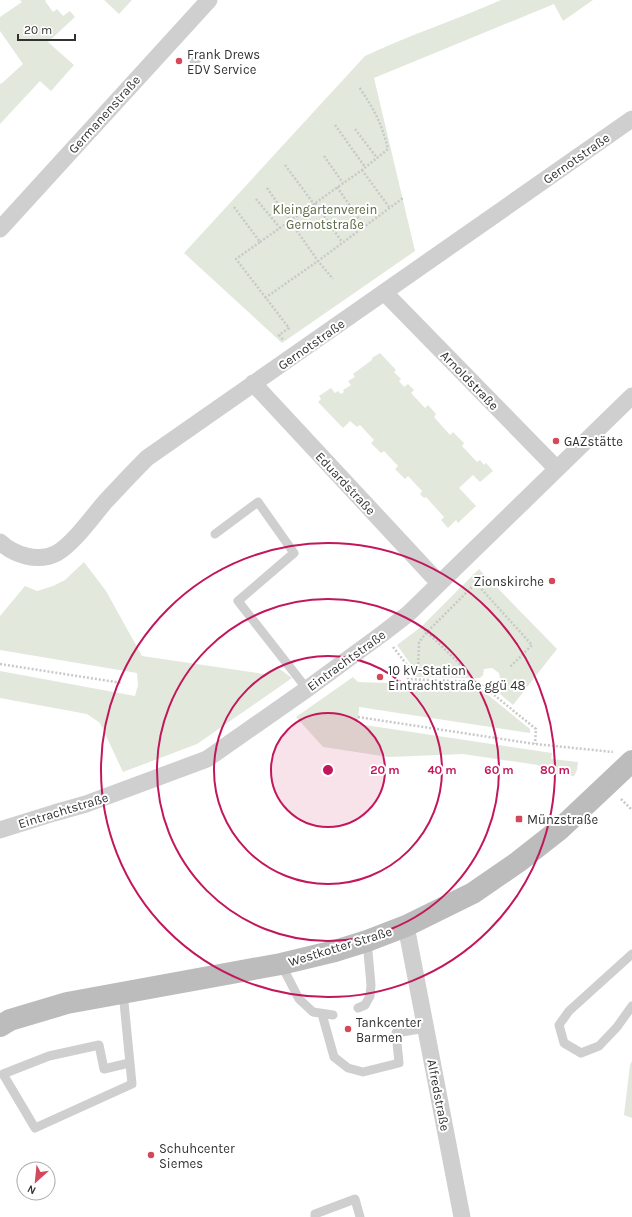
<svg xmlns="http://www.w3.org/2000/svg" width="632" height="1217" font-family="Karla,sans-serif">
  <rect width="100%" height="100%" fill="#fff"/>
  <path fill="#e2e8dc" d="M 20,0 L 46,0 L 45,1 L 53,12 L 57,9 L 63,16 L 70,11 L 75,17 L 48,42 L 74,65 L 51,91 L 40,81 L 0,124 L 0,83 L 1,84 L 23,64 L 0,31 L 0,17 L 22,2 Z
    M 104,0 L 132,0 L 119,14 Z
    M 501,0 L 593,0 L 563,21 L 554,4 L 374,78 L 415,251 L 282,343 L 184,253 L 365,56 C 409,35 456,20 501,0 Z
    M 380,353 L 396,370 L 394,372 L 401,379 L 399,381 L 404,387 L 408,384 L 414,390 L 411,393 L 425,408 L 428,405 L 436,414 L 434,417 L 450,435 L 453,432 L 464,443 L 462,446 L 477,462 L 480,460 L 484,465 L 486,463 L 493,471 L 480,482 L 473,475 L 459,488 L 476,506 L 458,523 L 456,520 L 448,528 L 441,520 L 444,517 L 426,497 L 424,498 L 420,494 L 422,491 L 408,476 L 405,479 L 395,469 L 398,466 L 384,451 L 381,453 L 371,443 L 374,440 L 360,425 L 357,427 L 350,421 L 343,428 L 318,402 L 321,399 L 319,396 L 331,388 L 335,393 L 338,391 L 341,394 L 344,392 L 343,390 L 351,385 L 348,381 L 355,377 L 353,374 L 372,360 L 372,358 Z
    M 84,562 L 106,591 L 142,656 L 264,674 L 277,667 L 292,678 L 197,744 L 123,772 L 100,723 L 87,714 L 0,698 L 0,671 L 135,696 L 138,685 L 137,673 L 0,650 L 0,616 L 25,586 L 37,591 L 53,586 L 65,580 Z
    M 479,569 L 557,649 L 513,705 L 494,689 L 502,680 L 500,678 L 499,673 L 492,668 L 484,669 L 483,675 L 480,678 L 412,677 L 412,666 L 397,645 L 421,627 Z
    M 353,677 L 358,682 L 477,686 L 530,729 L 530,733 L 359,707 L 358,724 L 552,753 L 551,759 L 578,762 L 577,770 L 574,776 C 561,774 547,776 538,765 L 463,754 L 389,757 L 323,747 L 296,717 Z
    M 632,1061 L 632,1118 L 624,1115 L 630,1065 Z"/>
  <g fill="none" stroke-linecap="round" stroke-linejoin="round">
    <path stroke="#c9c9c9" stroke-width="2.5" stroke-dasharray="2 2" stroke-linecap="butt" d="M 335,125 L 365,167
      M 355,129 L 377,158
      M 324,156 L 343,183
      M 285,165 L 314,204
      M 362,170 L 389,207
      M 337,187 L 364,226
      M 267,188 L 318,261 L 333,279
      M 256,199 L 280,228
      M 315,203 L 342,242
      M 234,207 L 260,242 L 236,259 L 289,328 L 279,335 L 284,341
      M 260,242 L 362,170 L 388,149 C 382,124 374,109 359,87
      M 265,298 L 318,261 L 403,198
      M 421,627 L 427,632 L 470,674 L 418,672 L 419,642 L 427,632 L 476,583 L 532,645 L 510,667
      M 393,647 L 408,666 L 408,679 L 478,682 L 536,729 L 535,744
      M 0,664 L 122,683
      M 358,717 L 535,744 L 613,752
      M 621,799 L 632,810"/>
    <path stroke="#cfcfcf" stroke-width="9" d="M 194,62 L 201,55
      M 215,534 L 258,502 L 294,553 L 238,601 L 307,689
      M 632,954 L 569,1011 L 559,1025 L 564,1043 L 581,1053 L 599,1046 L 617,1027 L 632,1006
      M 281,964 L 299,999 L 313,1012 L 333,1015
      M 123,992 L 132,1084 L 35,1128 L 3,1074 L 49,1056 L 99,1045 L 104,1069 L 129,1063
      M 358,1008 L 365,1005 L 370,996 L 371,985 L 367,941
      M 322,1014 L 334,1057 L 348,1068 L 363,1072 L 399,1063 L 396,1033 L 426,1028
      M 315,1217 L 315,1214 L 355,1199 L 360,1217"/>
    <path stroke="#cfcfcf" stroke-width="17" d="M 0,229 L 209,0
      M 385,293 L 556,468
      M 253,383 L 439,583
      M 0,542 C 14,555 38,563 57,553 C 74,543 92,517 105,502 C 119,487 133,472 147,458 L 632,119
      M 0,830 L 54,813 L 86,804 L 207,759 L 307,689 L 382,634 L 408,614 L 632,396
      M 406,926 L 462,1217"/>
    <path stroke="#bcbcbc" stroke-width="22" d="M 0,1026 L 10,1020 L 67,1003 L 281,964 L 335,951 L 367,941 L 406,926 L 473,893 L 518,862 L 560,829 L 632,761"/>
  </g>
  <circle cx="328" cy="770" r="57" fill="#c2185b" fill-opacity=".12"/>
  <g fill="none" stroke="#c2185b" stroke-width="2">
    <circle cx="328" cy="770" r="57"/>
    <circle cx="328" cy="770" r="114"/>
    <circle cx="328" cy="770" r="171"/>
    <circle cx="328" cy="770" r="227"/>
  </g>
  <g fill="#d3495c" stroke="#fff" stroke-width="1.5">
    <circle cx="179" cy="61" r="4"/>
    <circle cx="556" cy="441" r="4"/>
    <circle cx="552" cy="581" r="4"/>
    <circle cx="380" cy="677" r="4"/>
    <rect x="515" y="815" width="8" height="8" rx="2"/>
    <circle cx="348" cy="1029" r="4"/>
    <circle cx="151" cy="1155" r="4"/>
  </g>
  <g text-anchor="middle" stroke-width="4" stroke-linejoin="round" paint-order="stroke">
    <g font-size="13" fill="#323232" stroke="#fff" text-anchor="start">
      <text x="187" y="59">Frank Drews<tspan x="187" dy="15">EDV Service</tspan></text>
      <text x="564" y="446">GAZstätte</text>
      <text x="544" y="586" text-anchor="end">Zionskirche</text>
      <text x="388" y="675">10 kV-Station<tspan x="388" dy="15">Eintrachtstraße ggü 48</tspan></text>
      <text x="527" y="824">Münzstraße</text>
      <text x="356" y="1027">Tankcenter<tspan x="356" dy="15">Barmen</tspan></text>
      <text x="159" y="1153">Schuhcenter<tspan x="159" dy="15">Siemes</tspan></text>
    </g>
    <g font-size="13" fill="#323232" stroke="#fff">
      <text transform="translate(104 114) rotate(-48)" y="5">Germanenstraße</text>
      <text transform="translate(576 158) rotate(-35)" y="5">Gernotstraße</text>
      <text transform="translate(311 344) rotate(-35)" y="5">Gernotstraße</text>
      <text transform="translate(470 380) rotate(46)" y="5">Arnoldstraße</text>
      <text transform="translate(346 483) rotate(47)" y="5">Eduardstraße</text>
      <text transform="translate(346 660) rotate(-36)" y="5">Eintrachtstraße</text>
      <text transform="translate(63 810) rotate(-17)" y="5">Eintrachtstraße</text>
      <text transform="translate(340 946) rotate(-17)" y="5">Westkotter Straße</text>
      <text transform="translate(439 1095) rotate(79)" y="5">Alfredstraße</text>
    </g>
    <g font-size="13" fill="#576943" stroke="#fff">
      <text x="325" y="214">Kleingartenverein<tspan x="325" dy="15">Gernotstraße</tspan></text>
    </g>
  </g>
  <circle cx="328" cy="770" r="6" fill="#c2185b" stroke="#fff" stroke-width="2"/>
  <g font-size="12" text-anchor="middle" font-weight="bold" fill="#c2185b" stroke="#fff" stroke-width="4" stroke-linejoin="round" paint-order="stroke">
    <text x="385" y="774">20 m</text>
    <text x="442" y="774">40 m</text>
    <text x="499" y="774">60 m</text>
    <text x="555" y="774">80 m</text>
  </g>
  <g transform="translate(36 1181) rotate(207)"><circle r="19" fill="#ffffff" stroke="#adadad"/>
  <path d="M0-3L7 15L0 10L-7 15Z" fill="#d3495c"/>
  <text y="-6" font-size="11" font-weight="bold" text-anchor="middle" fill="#323232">N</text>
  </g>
  <path d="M18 34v6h57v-6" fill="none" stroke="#323232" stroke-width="2"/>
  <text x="24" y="34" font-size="12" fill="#323232" stroke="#ffffff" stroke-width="3" paint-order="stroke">20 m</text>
</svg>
